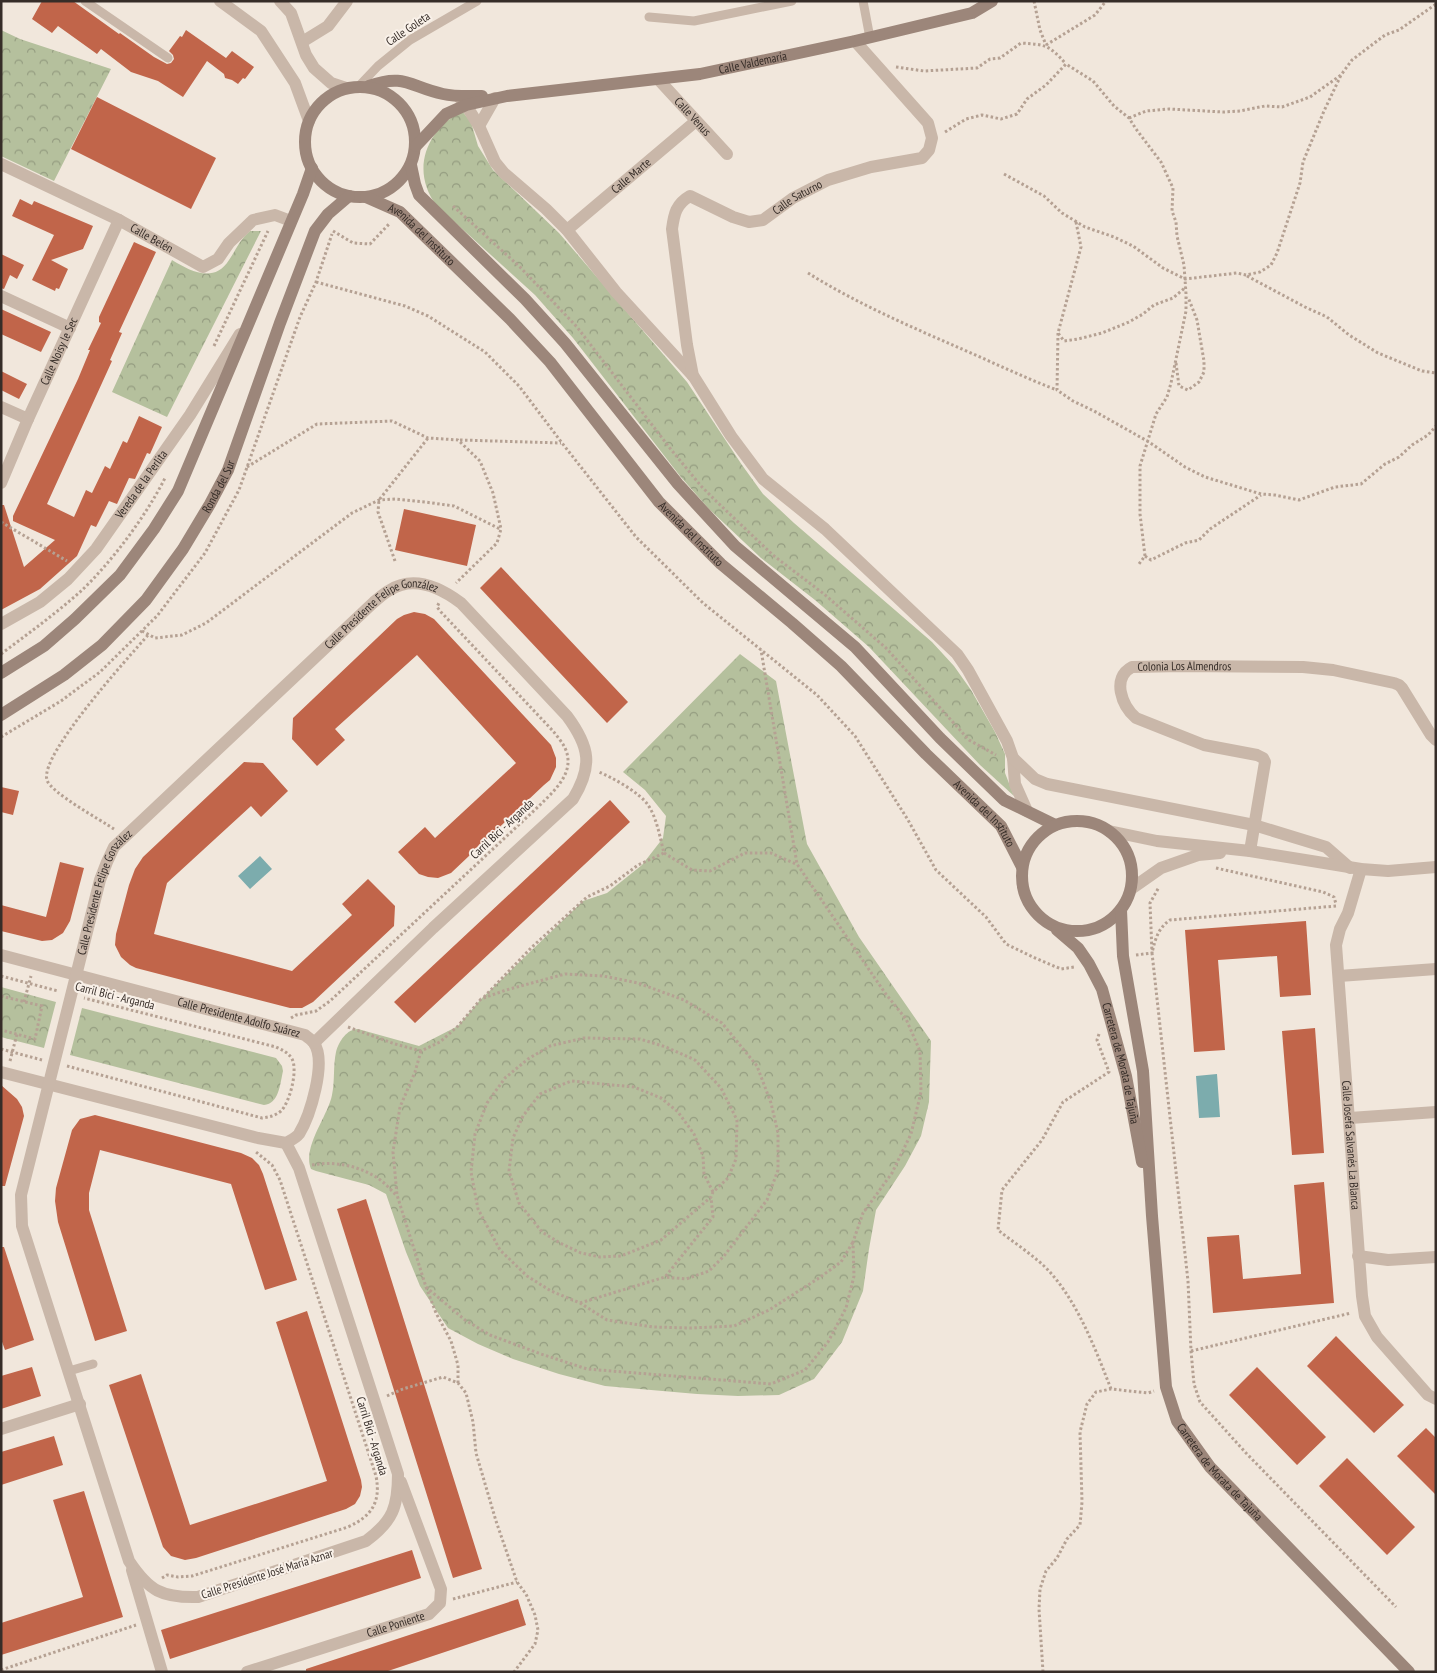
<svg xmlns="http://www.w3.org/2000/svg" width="1437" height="1673" font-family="'PT Sans Narrow',sans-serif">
  <defs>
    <pattern id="park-crowns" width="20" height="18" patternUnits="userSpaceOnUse" patternTransform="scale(1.25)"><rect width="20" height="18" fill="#b5c09d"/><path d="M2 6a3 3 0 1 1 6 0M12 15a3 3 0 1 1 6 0" fill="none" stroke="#949c80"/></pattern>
  </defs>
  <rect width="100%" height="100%" fill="#f1e7dc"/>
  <path fill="url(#park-crowns)" d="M 1,30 L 20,39 L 111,69 L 54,181 L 1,156 Z
    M 462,111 L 471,122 L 478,146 L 493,170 L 559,233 L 687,382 L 742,465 L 763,494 L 794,523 L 932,642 L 954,666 L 971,690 L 995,732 L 1005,754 L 1005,773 L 1014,796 L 980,765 L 869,647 L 815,600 L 761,558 L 709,509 L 680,476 L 573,338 L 535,295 L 437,206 C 410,171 426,130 462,111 Z
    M 250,231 L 261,231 L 167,417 L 112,392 L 172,260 C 190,271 214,284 229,260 C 236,250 240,239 250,231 Z
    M 740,654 L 776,681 L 807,844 L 859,937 L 931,1041 L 929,1102 L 921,1136 L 905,1166 L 876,1210 L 869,1249 L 863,1291 L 842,1342 L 814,1379 L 779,1395 L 738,1396 L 697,1394 L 605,1386 L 559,1374 L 513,1359 L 478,1344 L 448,1328 L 420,1286 L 406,1252 L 386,1194 L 369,1185 L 316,1171 L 311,1169 C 302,1147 328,1116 332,1095 C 335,1081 333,1066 336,1052 C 339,1041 347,1029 358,1029 L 419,1046 L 458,1026 L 481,999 L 583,901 L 607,893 L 642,865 L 663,838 L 666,816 L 645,790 L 623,772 Z
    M 1,987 L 56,1002 L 44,1048 L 1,1037 Z
    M 82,1008 L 276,1058 L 282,1066 L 283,1071 C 280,1084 279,1104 264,1105 L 70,1055 Z"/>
  <path fill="#7cacad" d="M 260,856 L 272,869 L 250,889 L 238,876 Z
    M 1217,1074 L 1220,1117 L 1199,1118 L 1196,1076 Z"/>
  <path fill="#c1654a" d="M 42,1 L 73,1 L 119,34 L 120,33 L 154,57 L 167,64 L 171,63 L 174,59 L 173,55 L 169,51 L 180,36 L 182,37 L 186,30 L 226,58 L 232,51 L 254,67 L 245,79 L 243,78 L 238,84 L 232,80 L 225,78 L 224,74 L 207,61 L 183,97 L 158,81 L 131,72 L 101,49 L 97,54 L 58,26 L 52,33 L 32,19 Z
    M 97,97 L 216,158 L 191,209 L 71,149 Z
    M 20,199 L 32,205 L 34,201 L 93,226 L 83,249 L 51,260 L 68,269 L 59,289 L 56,288 L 55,291 L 32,280 L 54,235 L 12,216 Z
    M 134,242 L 156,252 L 119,332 L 122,333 L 110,360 L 112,361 L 47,504 L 74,517 L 86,490 L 92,493 L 105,466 L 110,469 L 123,441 L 127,443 L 139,416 L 162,427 L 150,454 L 147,453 L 135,479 L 129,478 L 117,504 L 109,501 L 96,527 L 91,525 L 77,556 L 40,589 L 1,610 L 1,505 L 4,505 L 24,567 L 55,540 L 13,521 L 13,516 L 78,379 L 90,350 L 88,350 L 101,323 L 99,322 L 99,317 Z
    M 1,254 L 24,265 L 17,279 L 10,275 L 4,289 L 1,288 Z
    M 1,309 L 51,332 L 41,352 L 1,334 Z
    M 1,371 L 27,384 L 19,399 L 1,390 Z
    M 404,509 L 476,525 L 467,566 L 395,550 Z
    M 501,567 L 628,702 L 607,723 L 480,588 Z
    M 414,612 L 425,614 L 434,619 L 551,745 L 556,758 L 556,767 L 550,780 L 544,785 L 451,873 L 438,878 L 428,877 L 419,874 L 398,852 L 425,827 L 435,838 L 516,763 L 417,655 L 335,729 L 345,740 L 317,766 L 292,739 L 293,718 L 397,619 L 404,615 Z
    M 244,762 L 263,763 L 288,791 L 261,817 L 251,806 L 167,883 L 154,934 L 292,971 L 352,915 L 342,904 L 368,879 L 395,906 L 394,926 L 313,1002 L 302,1008 L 290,1008 L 136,968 L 130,965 L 121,957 L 115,945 L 116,934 L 129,885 L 135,869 L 143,857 Z
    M 1,787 L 19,791 L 13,815 L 1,812 Z
    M 610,800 L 630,822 L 415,1023 L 394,1002 Z
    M 60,862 L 84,868 L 70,921 L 63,933 L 52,940 L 42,941 L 1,931 L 1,905 L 46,917 Z
    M 1306,921 L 1311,995 L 1280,997 L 1277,956 L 1218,960 L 1225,1050 L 1194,1052 L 1185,930 Z
    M 1315,1028 L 1324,1153 L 1292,1155 L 1282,1031 Z
    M 1,1085 L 17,1099 L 22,1107 L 24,1116 L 5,1186 L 1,1186 Z
    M 95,1115 L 241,1153 L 252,1158 L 259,1165 L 263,1174 L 297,1280 L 265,1290 L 231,1184 L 100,1150 L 89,1193 L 89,1210 L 127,1331 L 95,1341 L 58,1222 L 55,1201 L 56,1188 L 72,1130 L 80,1119 Z
    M 1324,1182 L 1334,1303 L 1213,1313 L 1207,1237 L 1239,1235 L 1243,1279 L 1301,1274 L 1294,1185 Z
    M 366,1199 L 482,1569 L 453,1578 L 337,1209 Z
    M 1,1247 L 4,1247 L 34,1340 L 5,1350 L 1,1339 Z
    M 307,1311 L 361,1480 L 362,1487 L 360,1496 L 355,1504 L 346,1509 L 196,1558 L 185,1560 L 171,1556 L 163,1547 L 109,1385 L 141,1374 L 190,1525 L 327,1481 L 276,1322 Z
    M 1336,1336 L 1404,1405 L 1374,1433 L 1307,1366 Z
    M 32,1367 L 41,1396 L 1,1409 L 1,1376 Z
    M 1257,1367 L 1326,1437 L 1297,1465 L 1229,1395 Z
    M 1426,1428 L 1436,1438 L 1436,1495 L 1397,1456 Z
    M 54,1436 L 63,1465 L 1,1485 L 1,1452 Z
    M 1347,1458 L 1415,1527 L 1387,1555 L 1319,1486 Z
    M 84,1491 L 123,1617 L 1,1655 L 1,1623 L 83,1597 L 53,1500 Z
    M 412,1550 L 421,1578 L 170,1659 L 161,1630 Z
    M 518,1599 L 526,1625 L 385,1672 L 306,1672 L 306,1669 Z"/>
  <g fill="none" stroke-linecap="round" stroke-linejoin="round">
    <path stroke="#b5a193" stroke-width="3" stroke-dasharray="2.5 2.5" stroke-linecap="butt" d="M 1034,1 L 1040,30 L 1046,45
      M 1046,45 L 1095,15 L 1106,1
      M 896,67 L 924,71 L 977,68 L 990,59 L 1000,58 L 1021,43 C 1046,45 1048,44 1066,64
      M 1129,118 L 1146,111 L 1169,109 L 1223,112 L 1240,111 L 1265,106 L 1282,107 L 1310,97 L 1341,75 L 1352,60 L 1385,35 L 1399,30 L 1436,4
      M 945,132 L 966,119 L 982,115 L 1001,119 L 1017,114 L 1027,99 L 1046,85 L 1066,64 L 1093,81 L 1114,106 L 1129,118 L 1136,129 L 1161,162 L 1173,188 L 1172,211 L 1176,222 L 1177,236 L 1184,265 L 1186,294 L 1186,311 L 1171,383 L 1167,397 L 1156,414 L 1140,466 L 1140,514 L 1145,556 L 1139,564
      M 1004,174 L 1044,196 L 1062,213 L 1085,227 L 1114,237 L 1133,246 L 1163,268 L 1185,279 L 1237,273 L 1246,275 L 1260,272 L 1271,265 L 1277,253 L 1300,183 L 1303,162 L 1324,111 L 1341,75
      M 453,206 L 520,267 L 577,327 L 669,447 L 701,486 L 716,501 L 774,556 L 824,594 L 886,648 L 969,740 L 996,755
      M 1076,222 L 1081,247 L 1058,333 L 1064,341 L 1078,339 L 1102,333 L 1129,322 L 1143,314 L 1154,305 L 1173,298 L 1186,287
      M 333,231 L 353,243 L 370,244 L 390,223
      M 808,273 C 856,303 911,327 962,349 C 994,363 1025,378 1057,390
      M 1247,276 L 1305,307 L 1327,317 L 1349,335 L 1378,353 L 1422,371 L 1436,373
      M 316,282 L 405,306 L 428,316 L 485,352 L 519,386 L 562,443 L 636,537 L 703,603 L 817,695 L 855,736 L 908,820 L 936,870 L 986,917 L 1006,944 L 1035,958 L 1061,969 L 1074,967
      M 1058,333 L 1057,390 L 1073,401 L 1094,411 L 1149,442 L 1185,467 L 1205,477 L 1261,494 L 1275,495 L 1299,500 L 1335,487 L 1361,484 L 1385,464 L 1399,457 L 1412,445 L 1428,435 L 1436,426
      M 214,346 L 268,231
      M 1176,363 L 1179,386 L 1188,390 L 1199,382 L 1204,372 L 1204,361 L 1197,320 L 1188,297
      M 460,440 L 561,443
      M 247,467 L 317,424 L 392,421 L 428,438 L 458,440 L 480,461 L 493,493 L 501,529 L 497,543 L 456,583
      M 1,522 L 67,561
      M 1145,556 L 1151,560 L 1185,543 L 1199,540 L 1210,529 L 1261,495
      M 395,561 L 378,512 L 379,500 L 428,438
      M 142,631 L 155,638 L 182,635 L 206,623 L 352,513 L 379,500 L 395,499 L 425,502 L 454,506 L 500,529
      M 1,654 C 28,634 55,614 80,592 C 111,563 146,516 165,478
      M 1,737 L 61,701 L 100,672 L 157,616 L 205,553 L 239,490 L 300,317 L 316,282 L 332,234
      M 114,829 C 101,820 51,793 47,780 C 39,755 130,656 148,635
      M 664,853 L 692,870 L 710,871 L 745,853 L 771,853 L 796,864
      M 1216,868 L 1323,892 L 1334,897 L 1336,904
      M 1336,906 L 1170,920 C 1158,928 1155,940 1152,953 L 1188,1281 L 1191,1351 L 1194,1384 L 1200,1402 L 1246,1453 L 1396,1607
      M 1136,955 L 1152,953 L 1150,903 L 1159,887
      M 1,976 L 58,991
      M 1,996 L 42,1006 L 35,1039 L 1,1030
      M 484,997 L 532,947 L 587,897 L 610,886 L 638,865 L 664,853 C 660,838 657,818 648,805 C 639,792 613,778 599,772
      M 24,1002 L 31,976
      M 291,1018 L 296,1015 L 316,1011 L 330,1001 L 539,806 C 555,790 576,772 565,748 C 562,742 557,736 553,731 L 441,612 L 437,607 L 439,603
      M 348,1027 L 395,1044 L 421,1051 L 440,1042 L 458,1026 L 481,999 L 506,990 L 565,974 L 603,976 L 638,983 L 684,1000 L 722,1023 L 757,1066 L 771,1103 L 778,1133 L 778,1170 L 767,1200 L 724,1256 L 709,1271 L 686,1279 L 665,1277
      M 1099,1034 L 1097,1040 L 1109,1072 L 1063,1102 L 1042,1140 L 1002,1190 L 998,1230 C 1013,1242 1036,1257 1049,1271 C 1078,1303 1095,1348 1111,1389
      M 1,1049 L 42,1060
      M 421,1051 L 415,1072 L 400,1107 L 393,1152 L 397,1195 L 426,1287 L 465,1320 L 490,1335 L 541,1354 L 587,1369 L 771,1384 L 805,1370 L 828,1342 L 846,1308 L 854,1276 L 853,1242 L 863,1213 L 892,1173 L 911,1134 L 921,1092 L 920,1051 L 906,1019 L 885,993 L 797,864 L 761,650
      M 10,1061 L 17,1034
      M 67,1066 L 262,1118 C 269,1117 275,1116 281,1111 C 290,1102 298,1070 292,1059 C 288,1052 282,1050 276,1047 L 84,998
      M 312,1165 C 334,1161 356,1165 376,1177 C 383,1181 390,1189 396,1195
      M 713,1192 L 704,1174 L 703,1156 L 694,1134 L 678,1112 L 661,1098 L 634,1087 L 571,1081 L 540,1094 L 523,1116 L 513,1138 L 509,1171 L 519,1203 L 542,1232 L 560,1243 L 581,1253 L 600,1257 L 621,1256 L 661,1240 L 711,1197 L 713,1192 L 728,1178 L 736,1159 L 737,1120 L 721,1088 L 695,1060 L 666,1047 L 640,1039 L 584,1038 L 550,1046 L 528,1059 L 505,1078 L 487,1103 L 475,1134 L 471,1172 L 478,1209 L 500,1250 L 527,1276 L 551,1291 L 580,1303 L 607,1320 L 653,1327 L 691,1328 L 734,1326 L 769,1310 L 819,1278 L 841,1262 L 853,1242
      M 426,1287 L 436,1313 L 451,1341 L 458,1365 L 458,1383
      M 580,1303 L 665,1277 L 713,1217 L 711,1197
      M 1191,1351 L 1351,1313
      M 387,1396 L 403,1389 L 443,1377 L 458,1383 L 466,1393 L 473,1422 L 476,1453 L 496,1521 L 517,1582 L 526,1594 L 535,1615 L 538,1630 L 535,1644 L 514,1672
      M 162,1578 L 167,1575 L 178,1577 L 192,1576 L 348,1527 C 372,1516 381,1502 376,1476 L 280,1180 L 272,1165 L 256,1152
      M 453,1599 L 517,1582
      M 1,1670 L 136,1625
      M 1043,1672 L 1039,1609 L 1040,1589 L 1046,1571 L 1057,1558 L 1067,1539 L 1080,1525 L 1082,1502 L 1080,1432 L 1087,1404 L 1096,1392 L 1111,1389 L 1148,1393 L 1154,1391"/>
    <path stroke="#c9b7a9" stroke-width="9" d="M 85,1 L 168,58
      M 863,1 L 870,38
      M 649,17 L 694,21 L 792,1
      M 359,86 L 378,66 L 410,40 L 477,1
      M 69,1371 L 93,1364"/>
    <g stroke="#c9b7a9" stroke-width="12">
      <path d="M 220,1 L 261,31 L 295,83 L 309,121"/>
      <path d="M 280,1 L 291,13 L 306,55 L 314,68 L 331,83 L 346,88"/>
      <path d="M 302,42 L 328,26 L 347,1"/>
      <path id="s1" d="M 658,79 L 727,154"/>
      <path d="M 459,97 L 466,105 L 479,126 L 495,162 L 504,173 L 546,209 L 567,230 L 616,292 L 694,377 L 731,436 L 763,479 L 825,529 L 957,654 L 968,670 L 1007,741 L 1013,758 L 1015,784 L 1027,811"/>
      <path d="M 479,126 L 495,98"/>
      <path id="s2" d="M 1,164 L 119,220 L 203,267 L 218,259 L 229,243 L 253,220 L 275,215 L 291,221"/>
      <path id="s3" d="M 567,230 L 696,121"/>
      <path d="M 1,296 L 70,328"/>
      <path id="s4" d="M 693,376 L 687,345 L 672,229 C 674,214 676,204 690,196 L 733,217 L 749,222 L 763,220 L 793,198 L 828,180 L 871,167 L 922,158 L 929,150 L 932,138 L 928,123 L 855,41"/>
      <path d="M 1,407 L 28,419"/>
      <path id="s5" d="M 1,483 L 28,419 L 119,220"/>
      <path id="s6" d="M 1,624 L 40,602 L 68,579 L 96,549 L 190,415 L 240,334"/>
      <path d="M 1013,758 L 1035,779 L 1047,784 L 1254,825 L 1326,847 L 1350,868"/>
      <path d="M 1109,831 L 1157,841 L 1250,851 L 1361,869 L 1388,871 L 1436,867"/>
      <path id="s7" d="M 1250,851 L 1265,762 L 1263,758 L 1257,755 L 1204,745 L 1136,718 C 1122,706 1111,678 1132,667 L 1182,666 L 1303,667 L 1333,670 L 1394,683 L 1399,685 L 1402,688 L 1431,735 L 1436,740"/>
      <path id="s8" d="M 1361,869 L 1348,913 L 1340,929 L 1336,945 L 1362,1296 L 1365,1316 L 1377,1337 L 1428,1395 L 1436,1399"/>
      <path d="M 1131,889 L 1161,868 L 1198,855 L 1220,853"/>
      <path id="s9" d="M 1,955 L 305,1035 C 307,1037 312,1040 314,1043 C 327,1062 310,1116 299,1134 C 296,1138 291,1140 286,1143 L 258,1138 L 1,1072"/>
      <path d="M 1339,976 L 1436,969"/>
      <path d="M 1350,1118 L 1436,1112"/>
      <path id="s10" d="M 286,1143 L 299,1168 L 398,1474 C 398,1507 393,1521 366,1541 L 198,1597 C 162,1598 149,1591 129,1561 L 22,1226 L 21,1195 L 100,880 L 107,862 L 114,847 L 374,602 C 379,598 384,593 390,590 C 414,575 441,588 461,603 L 567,716 C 590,747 593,766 573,799 L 433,928 L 314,1043"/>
      <path d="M 1358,1256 L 1388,1260 L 1436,1257"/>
      <path d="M 1,1429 L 80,1404"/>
      <path d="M 132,1570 L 162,1672"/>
      <path id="s11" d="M 247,1672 L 429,1614 L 440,1603 L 441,1589 L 401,1482"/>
    </g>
    <g stroke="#9c867a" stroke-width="12">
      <path d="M 369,86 C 405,73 410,87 443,94 C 456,97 469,96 482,96"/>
      <circle cx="360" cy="142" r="55"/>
      <path id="s12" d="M 416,146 L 446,114 L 466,105 L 507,96 L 700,74 L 855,41 L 972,13 L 992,1"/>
      <path d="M 411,165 L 415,184 L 419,195 L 525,299 L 565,343 L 678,484 L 735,546 L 855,647 L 940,738 L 1004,800 L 1055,825"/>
      <path id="s13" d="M 366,197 L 400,212 L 510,319 L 550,362 L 659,502 L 721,564 L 792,623 L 841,666 L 926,754 L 1001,826 L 1022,867"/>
      <path d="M 1,673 L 44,646 L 75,619 L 120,575 L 154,529 L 178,491 L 303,194 L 312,168"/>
      <path id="s14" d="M 1,715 L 64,675 L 102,645 L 146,600 L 183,549 L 210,504 L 228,470 L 280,323 L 315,231 L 328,214 L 349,196"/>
      <circle cx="1077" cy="876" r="55"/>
      <path id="s15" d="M 1121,910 L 1123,956 L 1143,1071 L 1152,1216 L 1166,1387 L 1177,1421 L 1210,1467 L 1409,1672"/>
      <path id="s16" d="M 1057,930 L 1078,948 L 1089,964 L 1102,989 L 1126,1076 L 1142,1162"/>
    </g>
  </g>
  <g text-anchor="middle" stroke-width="4" stroke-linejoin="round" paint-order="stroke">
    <g font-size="12" fill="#362d28" stroke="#f9f1e9">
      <text transform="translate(408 29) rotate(-34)" y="4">Calle Goleta</text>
      <text dy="4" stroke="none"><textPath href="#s12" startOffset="356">Calle Valdemaría</textPath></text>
      <text dy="4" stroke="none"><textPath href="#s1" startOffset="51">Calle Venus</textPath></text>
      <text dy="4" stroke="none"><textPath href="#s3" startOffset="84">Calle Marte</textPath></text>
      <text dy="4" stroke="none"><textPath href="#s4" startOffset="308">Calle Saturno</textPath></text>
      <text dy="4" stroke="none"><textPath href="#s13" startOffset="68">Avenida del Instituto</textPath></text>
      <text dy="4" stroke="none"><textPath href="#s2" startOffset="168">Calle Belén</textPath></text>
      <text dy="4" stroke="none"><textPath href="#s5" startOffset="144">Calle Noisy le Sec</textPath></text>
      <text dy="4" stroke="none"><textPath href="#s6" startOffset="201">Vereda de la Perlita</textPath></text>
      <text dy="4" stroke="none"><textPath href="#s14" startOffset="321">Ronda del Sur</textPath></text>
      <text dy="4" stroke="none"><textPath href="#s13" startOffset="472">Avenida del Instituto</textPath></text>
      <text dy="4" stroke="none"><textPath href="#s10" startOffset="1791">Calle Presidente Felipe González</textPath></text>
      <text dy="4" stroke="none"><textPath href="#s7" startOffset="341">Colonia Los Almendros</textPath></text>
      <text dy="4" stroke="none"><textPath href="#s13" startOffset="878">Avenida del Instituto</textPath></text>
      <text transform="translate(502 829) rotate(-43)" y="4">Carril Bici - Arganda</text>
      <text dy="4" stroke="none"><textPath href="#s10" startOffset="1386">Calle Presidente Felipe González</textPath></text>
      <text transform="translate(115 996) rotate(14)" y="4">Carril Bici - Arganda</text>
      <text dy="4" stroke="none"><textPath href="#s9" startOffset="246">Calle Presidente Adolfo Suárez</textPath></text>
      <text dy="4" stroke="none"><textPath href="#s16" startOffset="152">Carretera de Morata de Tajuña</textPath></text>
      <text dy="4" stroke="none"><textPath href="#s8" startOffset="281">Calle Josefa Salvanés La Blanca</textPath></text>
      <text transform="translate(372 1436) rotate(73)" y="4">Carril Bici - Arganda</text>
      <text dy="4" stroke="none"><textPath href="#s15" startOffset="582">Carretera de Morata de Tajuña</textPath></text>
      <text transform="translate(267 1574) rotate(-18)" y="4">Calle Presidente José María Aznar</text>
      <text dy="4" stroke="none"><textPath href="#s11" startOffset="156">Calle Poniente</textPath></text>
    </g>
  </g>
  <rect width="1437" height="1673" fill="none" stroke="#362d28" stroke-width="5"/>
</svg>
